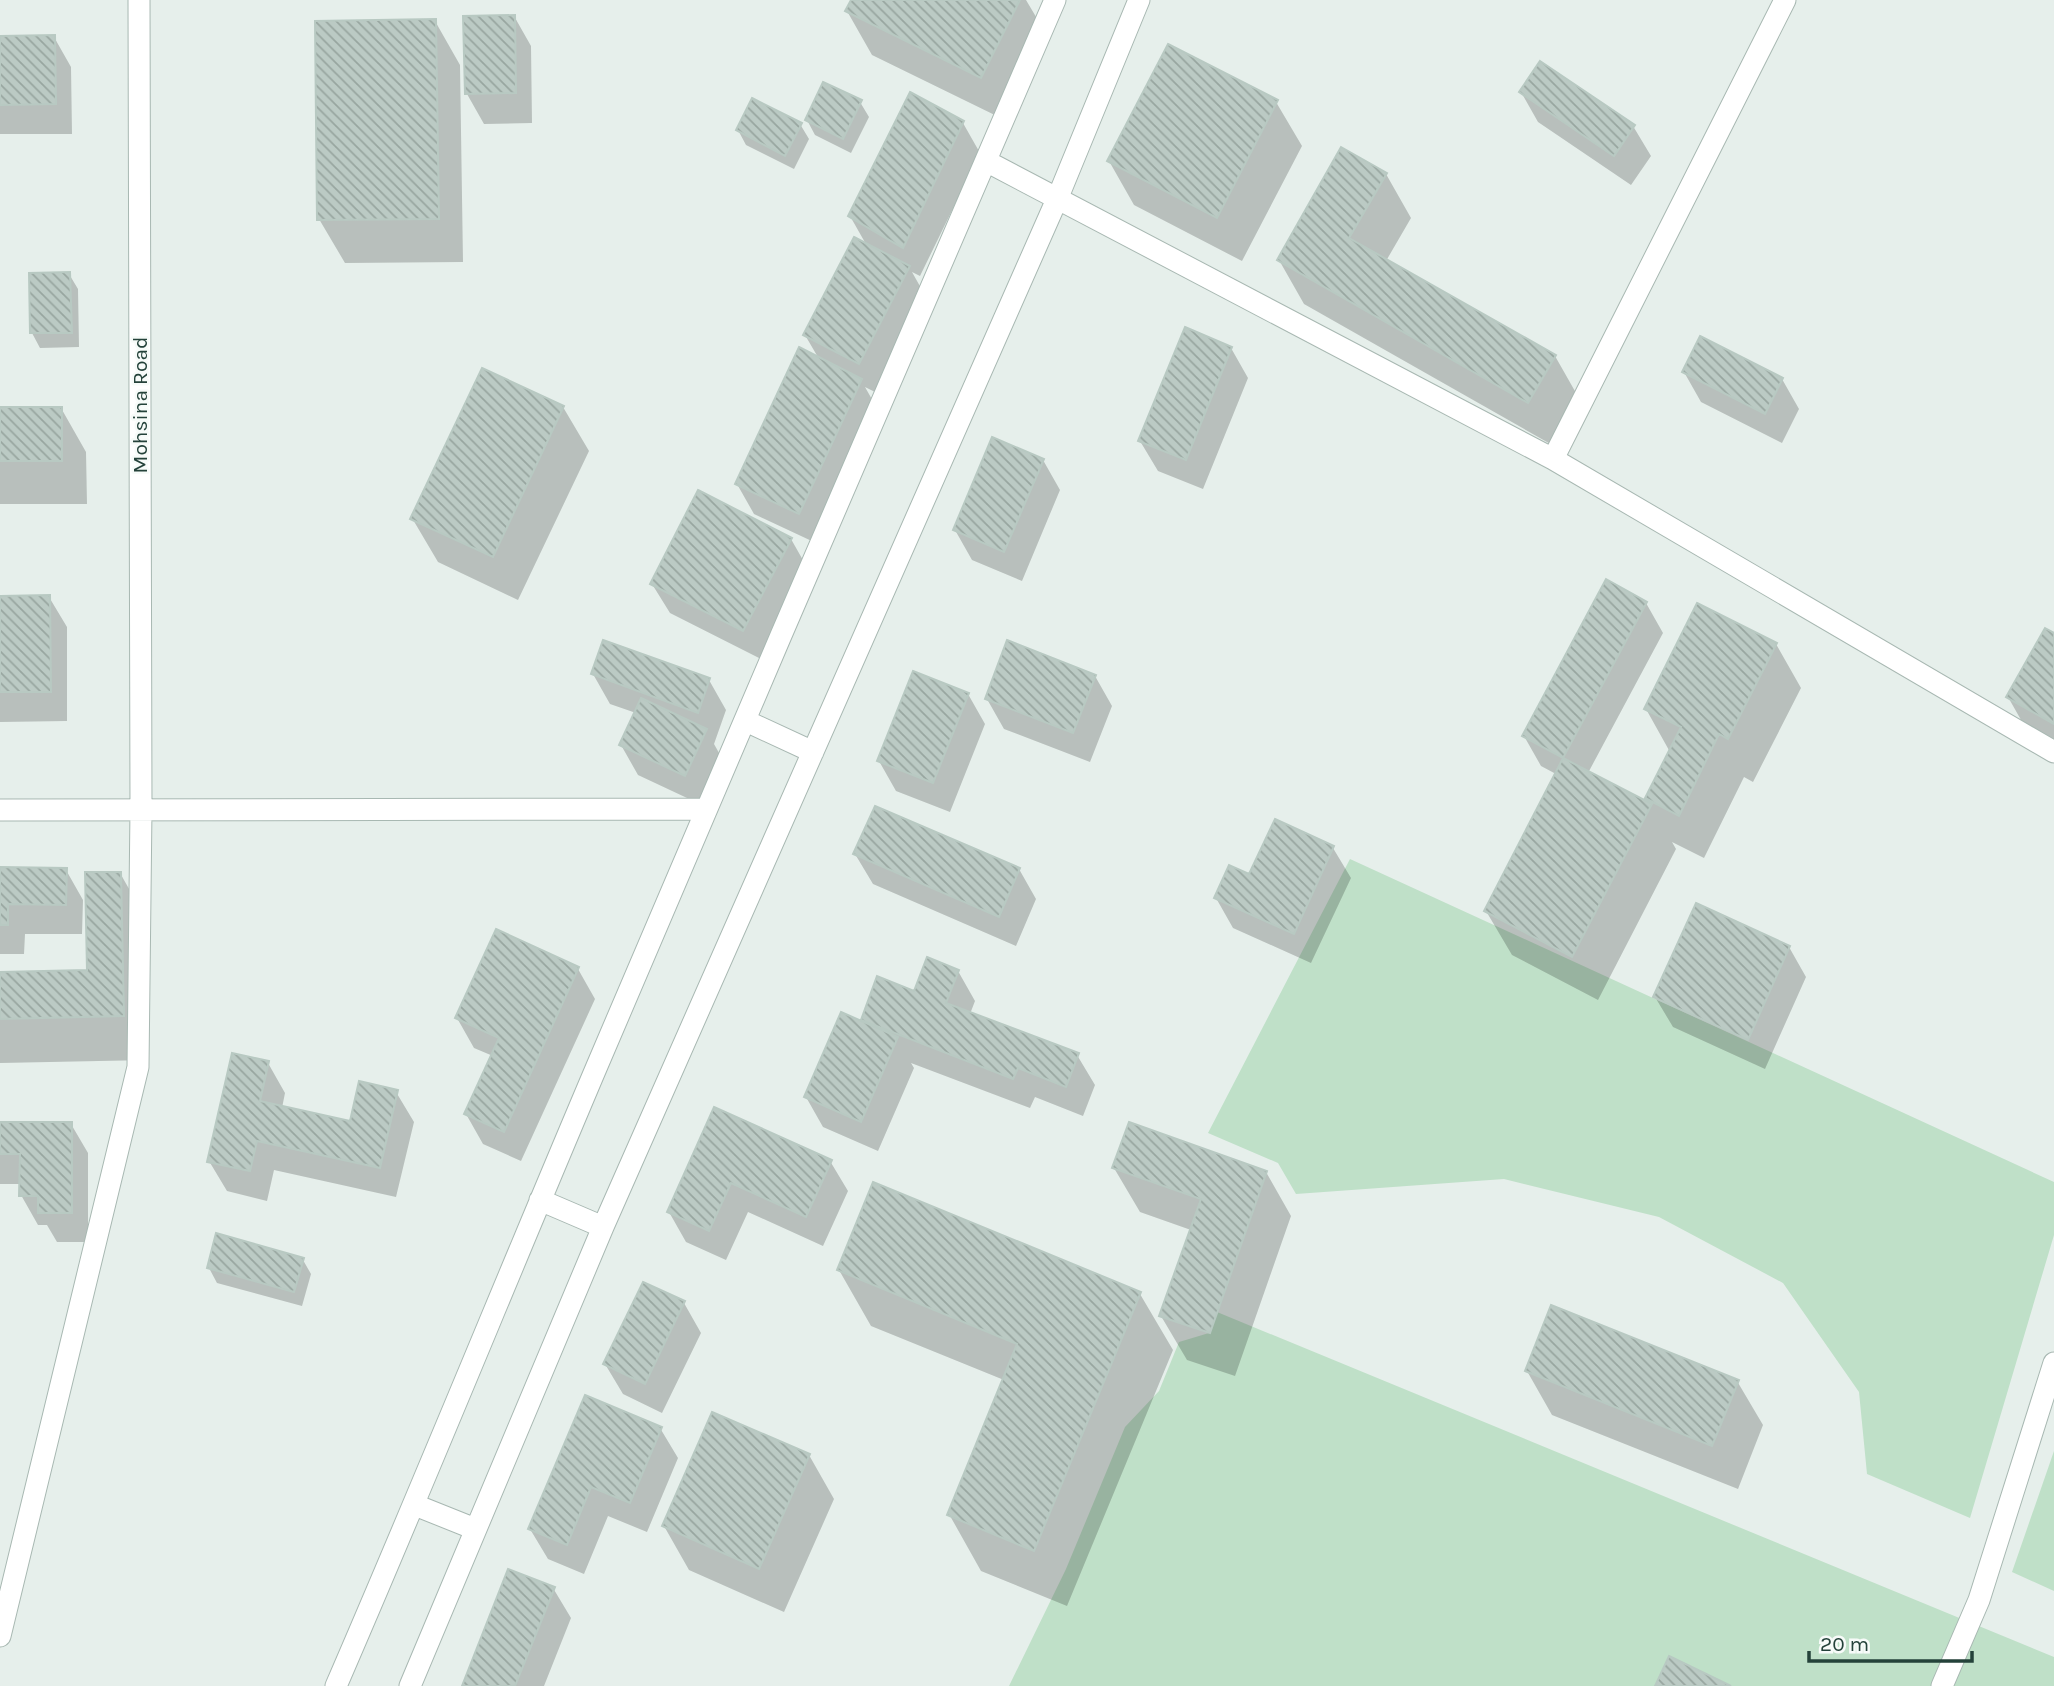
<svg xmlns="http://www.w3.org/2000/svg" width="2054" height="1686" font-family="Karla,sans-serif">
  <defs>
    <pattern id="building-back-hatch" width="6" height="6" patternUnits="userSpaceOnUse" patternTransform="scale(1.75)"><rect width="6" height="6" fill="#bbcac4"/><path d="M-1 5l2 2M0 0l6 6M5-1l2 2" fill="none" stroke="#98a6a0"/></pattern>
  </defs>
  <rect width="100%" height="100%" fill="#e6efeb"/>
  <path fill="#bfe0c8" d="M 1350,859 L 2054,1182 L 2054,1235 L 1970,1518 L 1867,1474 L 1859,1392 L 1783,1283 L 1659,1217 L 1504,1179 L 1296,1194 L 1278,1163 L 1208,1133 Z
    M 1217,1312 L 2054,1657 L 2054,1686 L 1009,1686 L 1066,1569 L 1125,1427 L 1159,1391 L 1179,1342 L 1209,1333 Z
    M 2054,1451 L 2054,1591 L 2012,1572 Z"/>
  <path fill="#0003" d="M 853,0 L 1026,0 L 1048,37 L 1007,121 L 872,55 L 847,11 Z
    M 514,16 L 531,46 L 532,123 L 484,124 L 467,94 Z
    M 435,21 L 460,65 L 463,262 L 345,263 L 319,219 Z
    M 54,37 L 71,67 L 72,134 L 0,134 L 0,38 Z
    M 1521,92 L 1633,126 L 1651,156 L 1631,185 L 1538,122 Z
    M 860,102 L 869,117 L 851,153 L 815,135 L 807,120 Z
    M 1276,102 L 1302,146 L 1242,261 L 1134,205 L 1109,161 Z
    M 963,123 L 980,153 L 920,276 L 912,272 L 926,297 L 877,393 L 865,387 L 878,410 L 816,543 L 754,514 L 737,484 L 819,359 L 805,335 L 867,246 L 850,216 Z
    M 800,124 L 809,139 L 794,169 L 746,145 L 738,130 Z
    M 1386,174 L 1411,218 L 1386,261 L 1555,356 L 1580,400 L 1554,446 L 1304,304 L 1279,260 Z
    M 69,274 L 78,289 L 79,347 L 40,348 L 32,333 Z
    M 1231,348 L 1248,378 L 1203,489 L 1158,471 L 1140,441 Z
    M 1684,372 L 1782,379 L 1799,409 L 1782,443 L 1701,402 Z
    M 563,407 L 589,451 L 518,600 L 438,562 L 412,518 Z
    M 61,408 L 86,452 L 87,504 L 0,504 L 0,409 Z
    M 1043,460 L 1060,490 L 1022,581 L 972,560 L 955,530 Z
    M 791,539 L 808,569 L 761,659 L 670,613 L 652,584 Z
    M 0,597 L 49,597 L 67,627 L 67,721 L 0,722 Z
    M 1646,603 L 1663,633 L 1588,773 L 1651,805 L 1647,798 L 1670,752 L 1646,709 L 1776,644 L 1801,688 L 1753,782 L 1744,777 L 1704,858 L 1672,842 L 1676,849 L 1598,1000 L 1512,955 L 1486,911 L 1556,774 L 1541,766 L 1524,736 Z
    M 2054,635 L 2054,753 L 2033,741 L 2008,697 Z
    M 593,674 L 709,680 L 726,710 L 714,744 L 723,760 L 702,805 L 638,775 L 621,745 L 636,713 L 610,704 Z
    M 1095,676 L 1112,706 L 1090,762 L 1004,729 L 987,699 Z
    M 968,694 L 985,724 L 950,812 L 896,791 L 879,761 Z
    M 1275,822 L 1333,848 L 1351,878 L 1311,963 L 1233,928 L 1216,898 L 1250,877 Z
    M 855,854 L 1019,869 L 1036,899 L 1016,946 L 873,884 Z
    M 0,869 L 66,870 L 83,900 L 82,934 L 25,934 L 24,954 L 0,954 Z
    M 120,873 L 145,917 L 149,1060 L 0,1063 L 0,974 L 89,972 Z
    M 1789,947 L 1806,977 L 1765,1069 L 1673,1027 L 1655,997 Z
    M 578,969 L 595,999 L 521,1161 L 483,1144 L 466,1114 L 493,1056 L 474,1048 L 457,1018 Z
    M 958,971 L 975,1001 L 970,1014 L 1077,1055 L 1095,1085 L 1083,1116 L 1035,1097 L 1030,1108 L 911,1063 L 914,1068 L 878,1151 L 823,1127 L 806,1097 L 862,1023 L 878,979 L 915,993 Z
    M 268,1063 L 285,1093 L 282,1108 L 351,1123 L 396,1092 L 414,1122 L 396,1197 L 274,1170 L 267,1201 L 227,1191 L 209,1161 Z
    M 715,1110 L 830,1161 L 848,1191 L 823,1246 L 748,1212 L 726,1260 L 686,1242 L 669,1212 Z
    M 0,1124 L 71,1124 L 88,1153 L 88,1242 L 57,1242 L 47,1225 L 38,1225 L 21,1195 L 21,1184 L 0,1184 Z
    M 1114,1168 L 1266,1172 L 1291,1216 L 1235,1376 L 1187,1360 L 1161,1316 L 1191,1230 L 1140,1212 Z
    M 303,1260 L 311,1274 L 302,1306 L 217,1283 L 209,1268 Z
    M 839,1270 L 1140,1294 L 1173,1350 L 1067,1606 L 981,1571 L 949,1514 L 1004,1380 L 871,1326 Z
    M 684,1303 L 701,1333 L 662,1413 L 623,1394 L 605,1364 Z
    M 1527,1371 L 1737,1381 L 1763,1425 L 1738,1489 L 1552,1415 Z
    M 660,1428 L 678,1458 L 647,1532 L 608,1516 L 584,1574 L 548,1559 L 530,1529 Z
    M 809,1455 L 834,1499 L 784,1612 L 689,1570 L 664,1526 Z
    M 553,1588 L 571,1618 L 544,1686 L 464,1686 Z"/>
  <path fill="url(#building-back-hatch)" stroke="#b8c9c2" stroke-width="2" d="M 851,0 L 1020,0 L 981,78 L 845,11 Z
    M 515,15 L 516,93 L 465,94 L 463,16 Z
    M 436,19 L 439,219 L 317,220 L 315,21 Z
    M 55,35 L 56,104 L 0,105 L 0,36 Z
    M 1168,44 L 1278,100 L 1217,218 L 1107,161 Z
    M 1540,61 L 1635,125 L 1614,156 L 1519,92 Z
    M 823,82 L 862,100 L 843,139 L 805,120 Z
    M 910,92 L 964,121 L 903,248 L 848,216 Z
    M 752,98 L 802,123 L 785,156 L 736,130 Z
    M 1341,147 L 1387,173 L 1349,238 L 1556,355 L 1528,403 L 1277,260 Z
    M 854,237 L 910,266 L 859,364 L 803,335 Z
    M 70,272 L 72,333 L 30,333 L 29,273 Z
    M 1185,327 L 1232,347 L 1186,460 L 1138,441 Z
    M 1700,336 L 1783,378 L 1765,414 L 1682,372 Z
    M 799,347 L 862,379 L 799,514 L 735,484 Z
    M 482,368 L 564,406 L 493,557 L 410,519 Z
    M 0,407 L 62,407 L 62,461 L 0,461 Z
    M 992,437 L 1044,459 L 1004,552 L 953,530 Z
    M 698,490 L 792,538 L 743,631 L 650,584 Z
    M 1606,579 L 1647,602 L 1563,758 L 1522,736 Z
    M 50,595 L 51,692 L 0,692 L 0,596 Z
    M 1697,603 L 1777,643 L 1728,739 L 1719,734 L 1679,816 L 1645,798 L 1681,727 L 1644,709 Z
    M 2045,628 L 2054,633 L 2054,724 L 2006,697 Z
    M 603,640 L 710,678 L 698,713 L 591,674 Z
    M 1007,640 L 1096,675 L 1073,733 L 985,699 Z
    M 913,671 L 969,693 L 933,783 L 877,761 Z
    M 641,698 L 707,729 L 685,776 L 619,745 Z
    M 1563,758 L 1652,804 L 1572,957 L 1484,911 Z
    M 875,806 L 1020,868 L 999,917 L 853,854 Z
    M 1275,819 L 1334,846 L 1294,934 L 1214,898 L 1229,865 L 1249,874 Z
    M 0,867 L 67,868 L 66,905 L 8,904 L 8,925 L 0,925 Z
    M 85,872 L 121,872 L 124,1016 L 0,1019 L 0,972 L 87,970 Z
    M 1696,903 L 1790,946 L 1748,1040 L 1653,997 Z
    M 496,929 L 579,967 L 504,1132 L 464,1114 L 499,1038 L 455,1018 Z
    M 927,957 L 959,970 L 946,1003 L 1079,1053 L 1066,1087 L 1018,1068 L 1013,1079 L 861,1020 L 877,976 L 914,991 Z
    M 841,1012 L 898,1037 L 861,1122 L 804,1097 Z
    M 232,1053 L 269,1061 L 260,1101 L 350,1121 L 359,1081 L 398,1090 L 380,1168 L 257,1141 L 250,1171 L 207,1162 Z
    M 714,1107 L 832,1160 L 806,1217 L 731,1183 L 709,1231 L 667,1212 Z
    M 0,1122 L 72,1122 L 72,1213 L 38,1213 L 38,1196 L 19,1196 L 20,1154 L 0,1154 Z
    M 1129,1122 L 1267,1171 L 1210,1333 L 1159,1316 L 1201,1199 L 1112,1168 Z
    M 873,1182 L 1141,1292 L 1034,1551 L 947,1515 L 1017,1344 L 837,1270 Z
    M 216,1233 L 304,1258 L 294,1292 L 207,1268 Z
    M 643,1282 L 685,1301 L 645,1384 L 603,1364 Z
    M 1551,1305 L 1739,1380 L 1712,1446 L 1525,1371 Z
    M 585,1395 L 662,1427 L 630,1503 L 591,1487 L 567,1545 L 528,1529 Z
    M 712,1412 L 810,1454 L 759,1569 L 662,1526 Z
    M 508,1569 L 555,1587 L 515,1686 L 462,1686 Z
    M 1669,1656 L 1731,1686 L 1655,1686 Z"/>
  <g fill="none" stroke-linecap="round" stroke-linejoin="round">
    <g stroke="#a8b8b2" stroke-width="23">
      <path id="street" d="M 986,161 L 1553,459 L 1785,0
        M 1553,459 L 2054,752
        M 746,721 L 813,752
        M 0,810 L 706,809
        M 540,1200 L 603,1227
        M 415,1505 L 475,1529
        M 0,1636 L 138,1067 L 141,809 L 139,0
        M 336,1686 C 425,1481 509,1273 597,1066 C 748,710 902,355 1055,0
        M 410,1686 L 603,1227 L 1058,197 L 1139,0
        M 1942,1686 L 1979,1600 L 2054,1363"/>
    </g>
    <use href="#street" stroke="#fff" stroke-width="21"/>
  </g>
  <g text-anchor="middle" stroke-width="5" stroke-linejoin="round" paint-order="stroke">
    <g font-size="21" fill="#24423a" stroke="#f7fbf9">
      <text transform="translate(140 405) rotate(-90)" y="7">Mohsina Road</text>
    </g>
  </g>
  <path d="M1809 1651v10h163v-10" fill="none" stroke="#24423a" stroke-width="3.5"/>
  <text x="1820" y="1651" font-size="21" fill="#24423a" stroke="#f7fbf9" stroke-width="5" paint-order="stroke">20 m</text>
</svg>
